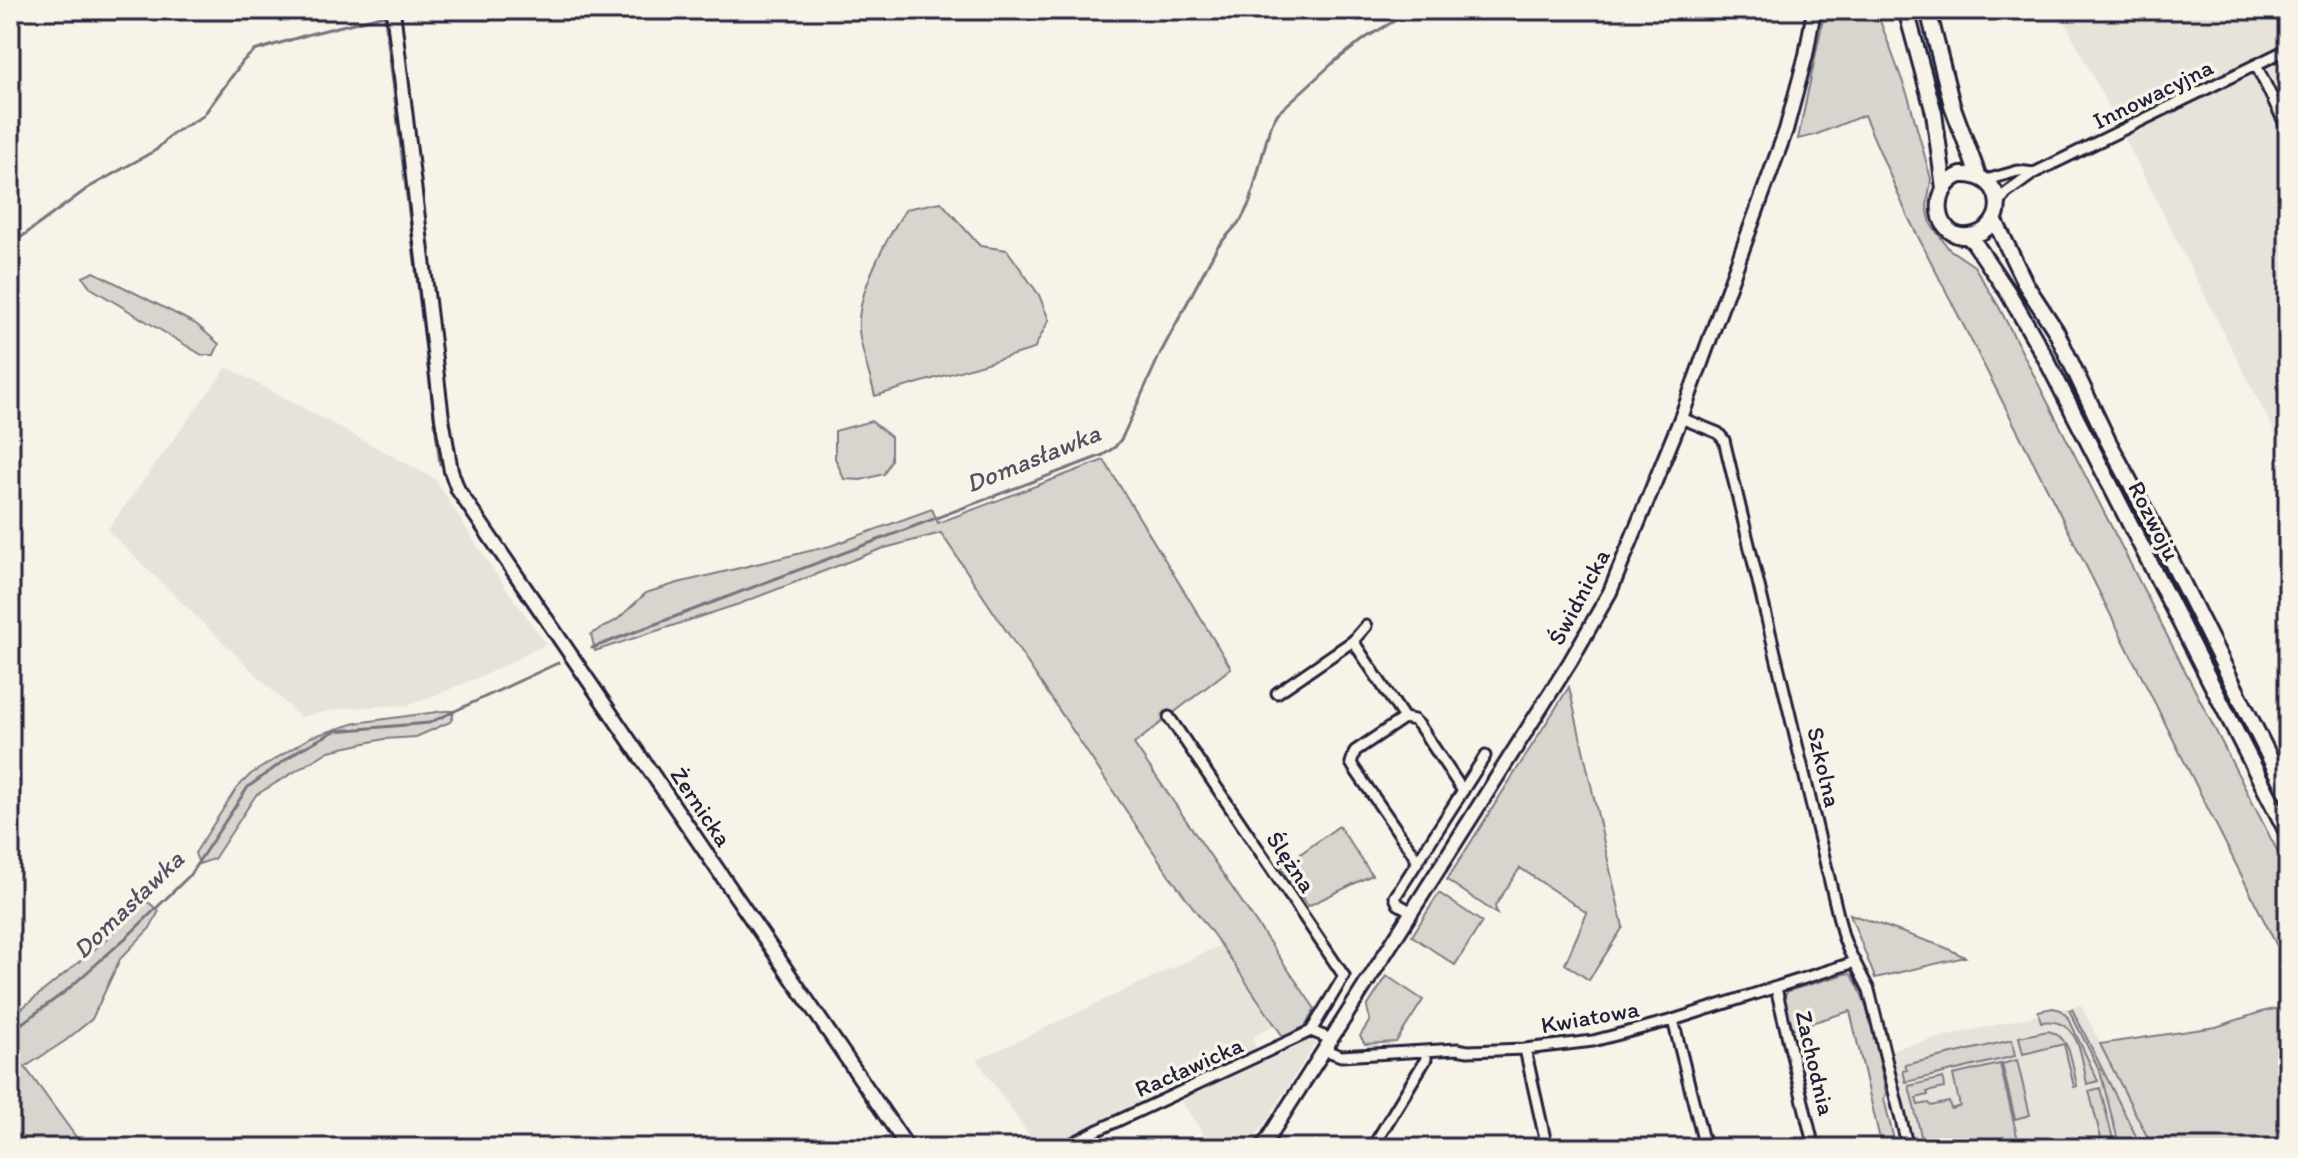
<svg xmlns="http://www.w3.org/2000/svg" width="2298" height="1158" font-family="Itim,sans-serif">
  <rect width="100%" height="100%" fill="#f7f3e8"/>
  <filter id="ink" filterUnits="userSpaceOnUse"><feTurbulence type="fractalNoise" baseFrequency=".0125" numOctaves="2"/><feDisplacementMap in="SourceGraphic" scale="16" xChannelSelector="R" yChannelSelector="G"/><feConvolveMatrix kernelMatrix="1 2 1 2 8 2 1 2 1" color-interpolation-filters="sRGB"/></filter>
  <g filter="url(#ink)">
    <path fill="#e7e3db" d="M 2059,10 L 2288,10 L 2288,459 L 2141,170 Z
      M 227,367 L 435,479 L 489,564 L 546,644 L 485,675 L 410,705 L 344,708 L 300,717 L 107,530 Z
      M 1221,945 L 1275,1024 L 1253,1037 L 1257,1053 L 1248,1057 L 1241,1053 L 1229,1058 L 1228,1066 L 1054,1148 L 1038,1148 L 977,1060 Z
      M 2081,1005 L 2153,1148 L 1912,1148 L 1898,1088 L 1892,1049 Z
      M 1314,1038 L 1318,1039 L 1249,1148 L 1213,1148 L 1181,1101 Z"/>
    <path fill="#d8d5cf" stroke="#7d7c85" stroke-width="2" d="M 1825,10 L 1876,10 L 1909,99 L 1931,179 L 1927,207 L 1931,224 L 1949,249 L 1974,266 L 1999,307 L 2288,872 L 2288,968 L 2058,510 L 1908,217 L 1864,115 L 1815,135 L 1798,139 Z
      M 941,202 L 980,246 L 1007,250 L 1039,295 L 1049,320 L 1034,349 L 875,396 C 870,375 861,351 859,330 C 856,294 886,239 906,209 Z
      M 94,272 L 196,324 L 219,344 L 214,355 L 202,355 L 91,288 L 83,277 Z
      M 871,421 L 891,437 L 891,460 L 884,474 L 861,480 L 844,479 L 835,458 L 835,431 Z
      M 1104,460 L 1231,668 L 1134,744 L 1315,1009 L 1301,1033 L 1286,1041 L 1221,945 L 1169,875 L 941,533 L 881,549 L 739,604 L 595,651 L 591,634 L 617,620 L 646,593 L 678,583 L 830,546 L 932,509 L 938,523 Z
      M 1569,687 L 1623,927 L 1589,980 L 1565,964 L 1587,913 L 1520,868 L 1495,906 L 1497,914 L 1447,880 Z
      M 444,711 L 453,711 L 453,717 L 450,722 L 416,737 L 384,739 L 329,751 L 256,795 L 214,859 L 199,864 L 195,853 L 236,789 L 251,774 L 311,737 L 356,723 Z
      M 1339,826 L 1372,875 L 1308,906 L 1281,868 Z
      M 1439,893 L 1482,922 L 1455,965 L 1412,936 Z
      M 148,902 L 159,911 L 150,928 L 120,959 L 92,1019 L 65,1041 L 25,1067 L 84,1148 L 10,1148 L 10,996 L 21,1009 L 106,940 L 135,904 Z
      M 1850,914 L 1944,947 L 1965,957 L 1875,978 Z
      M 1849,973 C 1867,988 1880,1066 1886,1093 L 1884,1099 L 1896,1148 L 1882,1148 L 1850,1011 L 1792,1029 L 1784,997 L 1788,991 Z
      M 1387,976 L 1423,1000 L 1396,1042 L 1365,1044 L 1360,1036 L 1370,1020 L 1367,1007 Z
      M 2288,1006 L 2288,1148 L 2153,1148 L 2100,1044 L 2216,1027 L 2261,1012 Z
      M 2053,1008 L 2061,1010 L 2068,1017 L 2098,1081 L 2087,1084 C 2081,1056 2080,1017 2041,1022 L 2038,1011 Z
      M 2072,1009 L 2142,1148 L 2120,1148 L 2100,1071 L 2069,1010 Z
      M 2048,1031 C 2072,1036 2072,1065 2077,1086 L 2074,1087 L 2064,1044 L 2023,1054 L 2019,1037 Z
      M 2012,1040 L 2015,1056 L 1906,1082 L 1903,1071 L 1907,1070 L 1905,1065 Z
      M 2017,1060 L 2030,1115 L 2015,1119 L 2002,1064 Z
      M 2000,1064 L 2018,1140 L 1983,1148 L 1924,1148 L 1909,1086 L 1943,1078 L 1944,1088 L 1927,1092 L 1928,1095 L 1916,1098 L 1918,1105 L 1929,1103 L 1931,1106 L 1949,1102 L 1951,1109 L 1960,1106 L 1953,1075 Z
      M 2100,1088 L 2113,1139 L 2102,1142 L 2089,1091 Z"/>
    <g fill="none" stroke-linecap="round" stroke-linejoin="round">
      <path stroke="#76747f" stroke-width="3" d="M 384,10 L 440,464
        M 20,238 L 88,188 L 156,150 L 172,134 L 203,116 L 243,61 L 254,51 L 310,34 L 385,15
        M 592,648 L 1103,455 L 1115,447 L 1122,438 L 1160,354 L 1217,247 L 1241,220 L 1250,202 L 1270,127 L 1278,113 L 1334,62 L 1367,37 L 1413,10
        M 10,1032 L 66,991 L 130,934 L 189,876 L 248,787 L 299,750 L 335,731 L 429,723 L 558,663"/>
      <g stroke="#22223b" stroke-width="15">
        <path id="street" d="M 2256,65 L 2288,130
          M 1986,180 L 2018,171 L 2034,173
          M 1998,207 L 2005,194 L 2034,173 L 2288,49
          M 1681,418 L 1718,433 L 1724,440 L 1843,936 L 1848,949 L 1869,990 L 1908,1148
          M 1353,641 L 1404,718
          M 1277,693 L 1353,641 L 1366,626
          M 1169,717 L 1344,976 L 1311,1031
          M 1418,861 L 1354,768 L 1351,763 L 1355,751 L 1404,718 L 1414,720 L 1419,725 L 1463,791
          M 1412,912 L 1398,904 L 1395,897 L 1485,756
          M 1776,988 L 1814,1148
          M 1673,1020 L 1705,1148
          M 1525,1049 L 1547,1148
          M 1325,1050 L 1341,1056 L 1457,1049 L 1468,1051 L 1525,1049 L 1593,1041 L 1673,1020 L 1855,962
          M 1063,1148 L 1098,1130 L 1311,1031 L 1331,1039
          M 1372,1148 L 1426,1059 L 1426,1052"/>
      </g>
      <g stroke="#22223b" stroke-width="18">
        <path id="secondary" d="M 393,10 L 442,418 L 451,471 L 458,490 L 908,1148
          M 1262,1148 L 1570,662 L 1610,592 L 1681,418 L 1786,130 L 1806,55 L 1814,10"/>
      </g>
      <g stroke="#22223b" stroke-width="20">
        <path id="primary" d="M 1906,10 L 1934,113 L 1944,188
          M 1928,10 L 1952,105 L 1978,175
          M 1961,175 C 2007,172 2010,230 1969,236 C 1934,240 1929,186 1961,175 Z
          M 1994,219 L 2026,285 L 2056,331 L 2108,441 L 2162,542 L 2288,794
          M 1967,236 L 1974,242 L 2009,294 L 2044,355 L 2288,834"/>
      </g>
      <use href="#street" stroke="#f7f3e8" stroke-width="9"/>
      <use href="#secondary" stroke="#f7f3e8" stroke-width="12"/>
      <use href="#primary" stroke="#f7f3e8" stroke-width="14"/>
    </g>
  </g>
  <g text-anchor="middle" stroke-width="7" stroke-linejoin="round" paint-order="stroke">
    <g font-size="24" fill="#22223b" stroke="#f7f3e8">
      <text transform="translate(2153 94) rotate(-26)" y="8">Innowacyjna</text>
      <text transform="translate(2154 521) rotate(63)" y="8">Rozwoju</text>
      <text transform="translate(1579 597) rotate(-62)" y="8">Świdnicka</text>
      <text transform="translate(1824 767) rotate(77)" y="8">Szkolna</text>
      <text transform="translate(701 807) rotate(56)" y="8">Żernicka</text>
      <text transform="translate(1291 862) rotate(56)" y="8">Ślężna</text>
      <text transform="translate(1590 1017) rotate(-10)" y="8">Kwiatowa</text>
      <text transform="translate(1815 1063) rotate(77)" y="8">Zachodnia</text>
      <text transform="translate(1189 1067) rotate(-24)" y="8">Racławicka</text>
    </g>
    <g font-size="26" font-style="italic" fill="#535263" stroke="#f7f3e8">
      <text transform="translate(1033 458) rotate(-22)" y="9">Domasławka</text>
      <text transform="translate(128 904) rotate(-44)" y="9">Domasławka</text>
    </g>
  </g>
  <rect width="2298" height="1158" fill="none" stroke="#f7f3e8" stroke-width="40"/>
  <rect x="20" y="20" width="2258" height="1118" fill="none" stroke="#22223b" stroke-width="3" filter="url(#ink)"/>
</svg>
